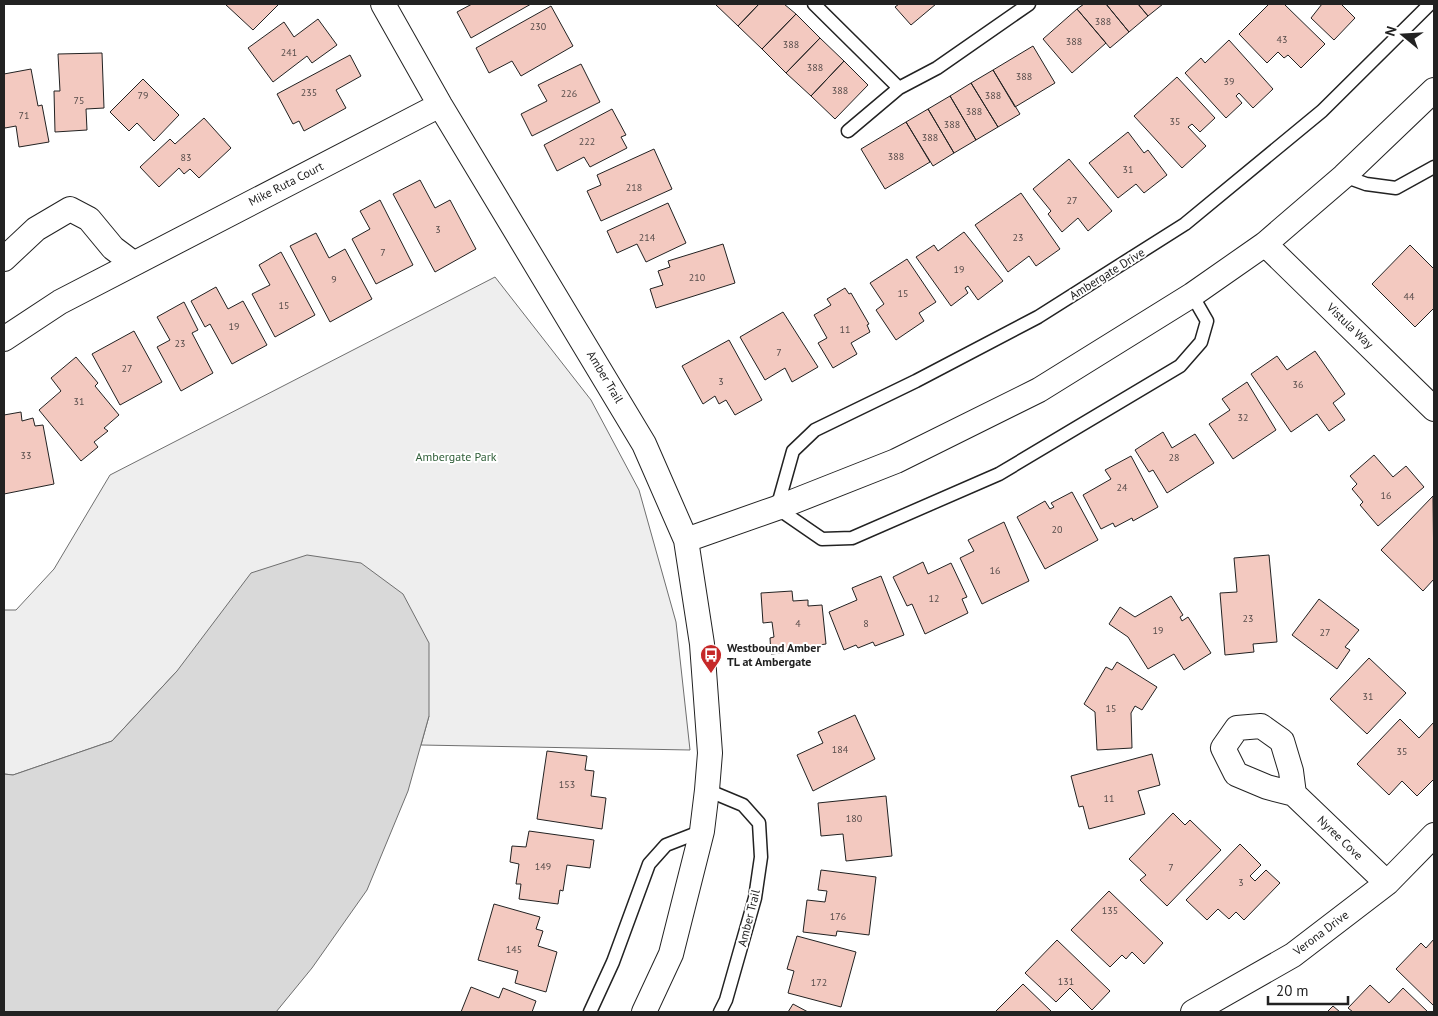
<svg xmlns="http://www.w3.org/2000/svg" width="1438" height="1016" font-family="'PT Sans',sans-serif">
  <rect width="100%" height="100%" fill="#fff"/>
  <path fill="#eee" stroke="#6f6f6f" d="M 495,277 L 591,400 L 639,490 L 676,622 L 690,750 L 421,745 L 429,716 L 177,671 L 112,741 L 13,775 L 4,774 L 4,610 L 16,610 L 54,569 L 110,475 Z"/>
  <path fill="#d9d9d9" stroke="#6f6f6f" d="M 307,555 L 361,563 L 403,594 L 429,643 L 429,716 L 408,791 L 367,890 L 312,968 L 276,1012 L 4,1012 L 4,774 L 13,775 L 112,741 L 177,671 L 251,573 Z"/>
  <path fill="#f3c9c0" stroke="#222" d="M 225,4 L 279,4 L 253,30 Z
    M 472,4 L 531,4 L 471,38 L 457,12 Z
    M 715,4 L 759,4 L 738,26 Z
    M 759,4 L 784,4 L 796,14 L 762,49 L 738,26 Z
    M 899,4 L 936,4 L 911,25 L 895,7 Z
    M 1084,4 L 1106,4 L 1129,32 L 1110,48 L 1077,9 Z
    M 1106,4 L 1138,4 L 1148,16 L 1129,32 Z
    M 1138,4 L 1163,4 L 1148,16 Z
    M 1269,4 L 1284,4 L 1325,44 L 1301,68 L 1288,55 L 1284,58 L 1278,52 L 1267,63 L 1239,34 Z
    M 1322,4 L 1344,4 L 1342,5 L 1355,18 L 1334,40 L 1311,18 Z
    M 551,6 L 573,46 L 521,76 L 512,61 L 489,73 L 476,48 Z
    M 1077,9 L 1106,43 L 1072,73 L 1043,39 Z
    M 796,14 L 820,38 L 786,73 L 762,49 Z
    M 318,19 L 337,45 L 312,63 L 307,56 L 273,82 L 248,48 L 284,22 L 294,37 Z
    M 820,38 L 844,61 L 811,96 L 786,73 Z
    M 1229,40 L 1273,89 L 1253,108 L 1239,93 L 1236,96 L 1242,103 L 1226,118 L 1185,73 L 1201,58 L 1205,63 Z
    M 1033,46 L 1055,83 L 1015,107 L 993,70 Z
    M 102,53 L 104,108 L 86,109 L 87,130 L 55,132 L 54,91 L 60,91 L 58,54 Z
    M 350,55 L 361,76 L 336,90 L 346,108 L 304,131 L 299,121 L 293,124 L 277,94 Z
    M 844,61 L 868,85 L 835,119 L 811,96 Z
    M 581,64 L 600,102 L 532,136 L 521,114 L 547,101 L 538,85 Z
    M 31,69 L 38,106 L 42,105 L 49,142 L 19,147 L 16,126 L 5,128 L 4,125 L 4,74 Z
    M 993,70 L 1020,114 L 998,127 L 971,83 Z
    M 1177,77 L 1215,118 L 1200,132 L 1192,124 L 1188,127 L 1206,146 L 1182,168 L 1134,116 Z
    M 143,79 L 179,115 L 154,141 L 137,123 L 129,131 L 110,112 Z
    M 971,83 L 998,127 L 976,140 L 950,96 Z
    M 950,96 L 976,140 L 954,153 L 928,109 Z
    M 612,109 L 626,135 L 621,137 L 627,148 L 590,167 L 584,157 L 557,171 L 544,145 Z
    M 928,109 L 954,153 L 933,166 L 906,122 Z
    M 204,118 L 231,148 L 199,178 L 190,169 L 184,174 L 179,168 L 159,187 L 140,167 L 170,139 L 175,144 Z
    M 906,122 L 930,162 L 885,189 L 861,149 Z
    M 1128,132 L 1144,153 L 1148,150 L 1167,175 L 1144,193 L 1136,184 L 1118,198 L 1089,163 Z
    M 654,149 L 672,189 L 601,221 L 587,191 L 601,185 L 597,175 Z
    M 1069,159 L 1112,211 L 1088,231 L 1078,218 L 1062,232 L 1048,214 L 1051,211 L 1033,189 Z
    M 420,180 L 435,208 L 450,200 L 476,249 L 435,272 L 393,194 Z
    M 1021,193 L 1060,249 L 1036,266 L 1029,256 L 1008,272 L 975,225 Z
    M 380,200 L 413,265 L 376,284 L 352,239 L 370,229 L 360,211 Z
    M 668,203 L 686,243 L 646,262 L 637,244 L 617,253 L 607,231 Z
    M 964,232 L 1003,281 L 978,300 L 968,286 L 965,288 L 968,293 L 951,306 L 916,257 L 934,245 L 938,251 Z
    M 316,233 L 329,258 L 345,249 L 372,299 L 330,322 L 290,246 Z
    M 723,244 L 735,283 L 656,308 L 650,289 L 663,285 L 658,271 L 670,267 L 668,261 Z
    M 1410,245 L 1434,269 L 1434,308 L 1415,327 L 1372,284 Z
    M 281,252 L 315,315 L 275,337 L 252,294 L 270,285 L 259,265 Z
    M 907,259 L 936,302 L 919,313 L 924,321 L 896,340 L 876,310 L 884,304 L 870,283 Z
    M 216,287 L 228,309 L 243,301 L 267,345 L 232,364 L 210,324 L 205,327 L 191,301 Z
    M 845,288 L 849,294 L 851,293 L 869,324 L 867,325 L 870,332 L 851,343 L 857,354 L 833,368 L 818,343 L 827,338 L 814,315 L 831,305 L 827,299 Z
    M 184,302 L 198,330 L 192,333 L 213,373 L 181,391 L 157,347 L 170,340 L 157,317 Z
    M 783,312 L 818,367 L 792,382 L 785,368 L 765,380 L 740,337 Z
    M 134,331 L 162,382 L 120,405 L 92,354 Z
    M 729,340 L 762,400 L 735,415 L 726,400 L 719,404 L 715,396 L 703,404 L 682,366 Z
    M 1315,351 L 1345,394 L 1333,403 L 1345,420 L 1329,431 L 1317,414 L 1291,432 L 1251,374 L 1277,356 L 1287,370 Z
    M 76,357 L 98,383 L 95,386 L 119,415 L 104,428 L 108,431 L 94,442 L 98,447 L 81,461 L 39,410 L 61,391 L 51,378 Z
    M 1247,382 L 1276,430 L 1233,459 L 1209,424 L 1230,410 L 1222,399 Z
    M 21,412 L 22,421 L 33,418 L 35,426 L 43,425 L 54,484 L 4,494 L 4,415 Z
    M 1163,432 L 1172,448 L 1195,434 L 1214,463 L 1167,493 L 1153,470 L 1149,472 L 1135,450 Z
    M 1374,455 L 1393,477 L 1406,466 L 1424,487 L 1378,526 L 1360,505 L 1363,502 L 1352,489 L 1357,484 L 1350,476 Z
    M 1131,456 L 1158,507 L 1133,521 L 1132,518 L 1115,527 L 1113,523 L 1101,529 L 1083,495 L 1111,479 L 1105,470 Z
    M 1072,492 L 1098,540 L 1045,569 L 1017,517 L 1045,501 L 1050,509 L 1054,507 L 1051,503 Z
    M 1433,496 L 1434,579 L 1423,591 L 1381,550 Z
    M 1004,522 L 1029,581 L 982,604 L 960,558 L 974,551 L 968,540 Z
    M 1269,555 L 1277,642 L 1253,644 L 1254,652 L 1225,655 L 1220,593 L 1237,592 L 1234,558 Z
    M 923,562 L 928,574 L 951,563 L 967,597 L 962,599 L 968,613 L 925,634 L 912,604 L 907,606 L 893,577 Z
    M 881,576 L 904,635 L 875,646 L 873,642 L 858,648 L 856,645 L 844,650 L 829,612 L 857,600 L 852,588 Z
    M 792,591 L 793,601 L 808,600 L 808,606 L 822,605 L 826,644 L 812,646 L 812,650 L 771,654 L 770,638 L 774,637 L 772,622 L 763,623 L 761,593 Z
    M 1171,596 L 1183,615 L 1180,617 L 1182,621 L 1188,617 L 1211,653 L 1184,670 L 1174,654 L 1148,669 L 1128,637 L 1109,624 L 1120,607 L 1135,617 Z
    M 1319,599 L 1359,630 L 1345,647 L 1350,650 L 1337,669 L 1292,635 Z
    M 1369,658 L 1406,693 L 1367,734 L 1330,699 Z
    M 1117,662 L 1157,687 L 1142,710 L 1135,706 L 1131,713 L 1132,748 L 1097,750 L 1095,712 L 1084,704 L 1106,667 L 1112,670 Z
    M 855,715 L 875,759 L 813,791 L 797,755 L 823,743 L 818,732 Z
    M 1400,719 L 1419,738 L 1434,722 L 1434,779 L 1417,796 L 1402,781 L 1389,795 L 1357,764 Z
    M 547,751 L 587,756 L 585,770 L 594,771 L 591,796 L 606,798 L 602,829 L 537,819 Z
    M 1152,754 L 1160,785 L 1138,791 L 1145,814 L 1089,829 L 1083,806 L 1079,807 L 1071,776 Z
    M 886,796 L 892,856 L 846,861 L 843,834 L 821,836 L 818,803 Z
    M 1173,813 L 1185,825 L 1190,820 L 1221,850 L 1167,906 L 1140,880 L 1146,875 L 1129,859 Z
    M 529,831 L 594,840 L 590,868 L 567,865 L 563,891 L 560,890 L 558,904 L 519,899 L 521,884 L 516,884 L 519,864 L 510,862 L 512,846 L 526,847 Z
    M 1240,844 L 1261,865 L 1250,876 L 1255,881 L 1266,870 L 1280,883 L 1244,920 L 1236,912 L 1229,919 L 1218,909 L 1207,920 L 1186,900 Z
    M 821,870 L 876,877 L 869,935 L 837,931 L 836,936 L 803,932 L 807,900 L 825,902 L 827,891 L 818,890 Z
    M 1109,891 L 1163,943 L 1144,964 L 1132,952 L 1126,959 L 1122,955 L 1110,967 L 1071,930 Z
    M 494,904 L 540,917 L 536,929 L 543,931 L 538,946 L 557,952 L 546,992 L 515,983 L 518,971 L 478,960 Z
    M 797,936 L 856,952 L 841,1007 L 788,993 L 794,971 L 787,969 Z
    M 1434,939 L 1434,1006 L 1396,969 L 1421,943 L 1426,948 Z
    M 1057,940 L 1110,991 L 1092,1010 L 1070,988 L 1056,1002 L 1025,973 Z
    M 1023,984 L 1052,1012 L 995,1012 Z
    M 1370,985 L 1389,1003 L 1403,988 L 1428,1012 L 1353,1012 L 1348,1008 Z
    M 471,987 L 499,998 L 503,988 L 536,1001 L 532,1012 L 461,1012 Z
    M 793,1004 L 808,1012 L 788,1012 Z
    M 1333,1006 L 1340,1012 L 1327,1012 Z"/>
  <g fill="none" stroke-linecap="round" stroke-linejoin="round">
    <g stroke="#222" stroke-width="15">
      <path id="lane" d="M 814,4 L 899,88 L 937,68 L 1029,4
        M 848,131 L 899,88
        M 1344,176 L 1366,184 L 1396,188 L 1434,167
        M 1192,295 L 1207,321 L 1201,342 L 1180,366 L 999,474 L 852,538 L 822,539 L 777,508 L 793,451 L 815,430 L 916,381 L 1038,317 L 1185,224 L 1322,111 L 1430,4
        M 707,790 L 743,805 L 759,823 L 761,857 L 755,898 L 726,1000 L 720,1012
        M 590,1012 L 613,962 L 649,864 L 666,845 L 702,831"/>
    </g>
    <g stroke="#222" stroke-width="26">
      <path id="street" d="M 383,4 L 440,105 L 644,444 L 686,540 L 702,644 L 710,753 L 707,790 L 702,831 L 671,954 L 644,1012
        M 1265,244 L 1434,409
        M 4,259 L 36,229 L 70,209 L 89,219 L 113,248 L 133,263
        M 4,339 L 60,302 L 440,105
        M 686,540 L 777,508 L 896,461 L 1039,390 L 1192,295 L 1265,244 L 1344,176 L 1434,90
        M 1294,794 L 1291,771 L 1282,741 L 1261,726 L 1237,728 L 1223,748 L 1236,774 L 1267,787 L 1294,794 L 1387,883
        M 1193,1012 L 1293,955 L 1387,883 L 1434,835"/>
    </g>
    <use href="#lane" stroke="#fff" stroke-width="12"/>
    <use href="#street" stroke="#fff" stroke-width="24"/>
  </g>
  <defs>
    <g id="bus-pin" transform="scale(1.125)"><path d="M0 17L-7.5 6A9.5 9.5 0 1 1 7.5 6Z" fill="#c62828" stroke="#fff"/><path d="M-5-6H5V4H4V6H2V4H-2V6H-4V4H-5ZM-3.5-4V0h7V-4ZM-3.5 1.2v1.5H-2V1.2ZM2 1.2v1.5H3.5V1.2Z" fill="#fff"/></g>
  </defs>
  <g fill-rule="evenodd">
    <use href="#bus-pin" x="711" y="655"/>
  </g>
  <g text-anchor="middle" stroke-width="4" stroke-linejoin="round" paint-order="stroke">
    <g font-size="10" fill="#564c4a">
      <text x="1103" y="25">388</text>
      <text x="538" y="30">230</text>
      <text x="1282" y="43">43</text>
      <text x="1074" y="45">388</text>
      <text x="791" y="48">388</text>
      <text x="289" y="56">241</text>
      <text x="815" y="71">388</text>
      <text x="1024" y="80">388</text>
      <text x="1229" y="85">39</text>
      <text x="840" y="94">388</text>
      <text x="309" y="96">235</text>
      <text x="569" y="97">226</text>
      <text x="143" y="99">79</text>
      <text x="993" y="99">388</text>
      <text x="79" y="104">75</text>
      <text x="974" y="115">388</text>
      <text x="24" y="119">71</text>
      <text x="1175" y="125">35</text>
      <text x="952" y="128">388</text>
      <text x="930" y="141">388</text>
      <text x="587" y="145">222</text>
      <text x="896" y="160">388</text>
      <text x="186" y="161">83</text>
      <text x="1128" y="173">31</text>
      <text x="634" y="191">218</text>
      <text x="1072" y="204">27</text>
      <text x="438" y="233">3</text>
      <text x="647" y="241">214</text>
      <text x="1018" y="241">23</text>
      <text x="383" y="256">7</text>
      <text x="959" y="273">19</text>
      <text x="697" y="281">210</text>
      <text x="334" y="283">9</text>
      <text x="903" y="297">15</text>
      <text x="1409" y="300">44</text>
      <text x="284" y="309">15</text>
      <text x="234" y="330">19</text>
      <text x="845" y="333">11</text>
      <text x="180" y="347">23</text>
      <text x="779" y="356">7</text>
      <text x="127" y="372">27</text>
      <text x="721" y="385">3</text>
      <text x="1298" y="388">36</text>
      <text x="79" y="405">31</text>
      <text x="1243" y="421">32</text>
      <text x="26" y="459">33</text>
      <text x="1174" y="461">28</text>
      <text x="1122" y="491">24</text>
      <text x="1386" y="499">16</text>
      <text x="1057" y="533">20</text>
      <text x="995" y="574">16</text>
      <text x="934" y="602">12</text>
      <text x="1248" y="622">23</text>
      <text x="798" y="627">4</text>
      <text x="866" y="627">8</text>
      <text x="1158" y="634">19</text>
      <text x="1325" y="636">27</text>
      <text x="1368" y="700">31</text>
      <text x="1111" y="712">15</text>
      <text x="840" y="753">184</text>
      <text x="1402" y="755">35</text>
      <text x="567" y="788">153</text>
      <text x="1109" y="802">11</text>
      <text x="854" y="822">180</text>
      <text x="543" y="870">149</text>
      <text x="1171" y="871">7</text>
      <text x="1241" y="886">3</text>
      <text x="1110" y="914">135</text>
      <text x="838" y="920">176</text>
      <text x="514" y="953">145</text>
      <text x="1066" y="985">131</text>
      <text x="819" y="986">172</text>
    </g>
    <g font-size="12" fill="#222" stroke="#fff">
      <text transform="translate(286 184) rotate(-27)" y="4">Mike Ruta Court</text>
      <text transform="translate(1107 274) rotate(-32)" y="4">Ambergate Drive</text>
      <text transform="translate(1350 326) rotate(44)" y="4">Vistula Way</text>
      <text transform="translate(605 377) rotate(59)" y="4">Amber Trail</text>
      <text transform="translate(1340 838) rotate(44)" y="4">Nyree Cove</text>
      <text transform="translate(749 918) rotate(-76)" y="4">Amber Trail</text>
      <text transform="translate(1321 933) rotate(-37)" y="4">Verona Drive</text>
    </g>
    <g font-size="12" fill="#2f5e38" stroke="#fff">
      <text x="456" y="461">Ambergate Park</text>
    </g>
    <g font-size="12" font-weight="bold" fill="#222" stroke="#fff" text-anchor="start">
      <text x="727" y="652">Westbound Amber<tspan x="727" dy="14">TL at Ambergate</tspan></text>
    </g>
  </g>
  <rect width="1438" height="1016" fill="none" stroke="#222222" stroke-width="10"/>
  <g transform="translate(1403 35) rotate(288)" stroke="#ffffff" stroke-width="4" paint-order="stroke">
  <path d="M0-4L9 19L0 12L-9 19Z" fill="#222222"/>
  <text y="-8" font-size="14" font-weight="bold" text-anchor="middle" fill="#222222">N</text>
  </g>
  <path d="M1268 996v8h80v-8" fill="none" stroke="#222222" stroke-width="2.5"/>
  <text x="1276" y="996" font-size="15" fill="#222222" stroke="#ffffff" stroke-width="4" paint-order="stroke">20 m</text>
</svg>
